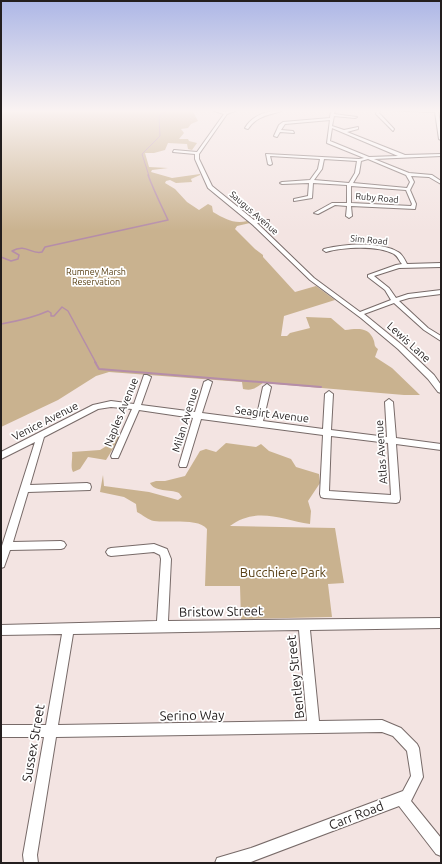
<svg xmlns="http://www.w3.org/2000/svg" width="442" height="864" font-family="Ubuntu,sans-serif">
  <rect width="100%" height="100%" fill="#f3e4e2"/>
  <path fill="#c9b28f" d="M 1,110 L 192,110 L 198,121 L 191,124 L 188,128 L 181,129 L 184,133 L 179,139 L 188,139 L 189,141 L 197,143 L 192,150 L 188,149 L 187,144 L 168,143 L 165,150 L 154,153 L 145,153 L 149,167 L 168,168 L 152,170 L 151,172 L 172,178 L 200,174 L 200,175 L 191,179 L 192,182 L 176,183 L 170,180 L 166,181 L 165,183 L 175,189 L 187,202 L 199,210 L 208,204 L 212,206 L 213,212 C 225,219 234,224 247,221 L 250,223 L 237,226 L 235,229 L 255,249 L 263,255 L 263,257 L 295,292 L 316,286 L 335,300 L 284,316 L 281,336 L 287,336 L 290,333 L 310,328 L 306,317 L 331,318 L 345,330 C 357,329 369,326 374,341 C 375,345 374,346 378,349 L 375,357 L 392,368 L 420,395 L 404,395 L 263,383 C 255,388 253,391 243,389 L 242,382 L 109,372 L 96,376 L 58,400 L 1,427 Z
    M 120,434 L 122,434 L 106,460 L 88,457 L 80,469 L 73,472 C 70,467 73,458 72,452 L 100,450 L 108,445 Z
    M 226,443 L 256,447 L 261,444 L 269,451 L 291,459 L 296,467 L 319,474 L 320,483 L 308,501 L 311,511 L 310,524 C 282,520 257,506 230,526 L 335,528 L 344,583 L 328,584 L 332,617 L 241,619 L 240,586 L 205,586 L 207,529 C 199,518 168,523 154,521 C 148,520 143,515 137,512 L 136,504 L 124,497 L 100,492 L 103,475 L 104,486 L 149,492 L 178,500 L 182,497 L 179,493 C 170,489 154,492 150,483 L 156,481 L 165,481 L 185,476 L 200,451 L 206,449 L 216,452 Z"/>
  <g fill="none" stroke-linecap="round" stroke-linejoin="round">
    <path stroke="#b58da9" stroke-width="1" d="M 149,176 L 142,154 L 160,136 L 159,116 L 167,110"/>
    <path stroke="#b58da9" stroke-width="1.5" d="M 1,257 L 11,261 L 18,259 L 19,255 L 12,251 C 26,243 31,255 42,252 L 45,247 L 168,220 C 161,205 154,191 148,175
      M 1,324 C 18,321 33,318 48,311 L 51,313 L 51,316 L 54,316 L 62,307 L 68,311 L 96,363"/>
    <path stroke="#b58da9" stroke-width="2" d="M 95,362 L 99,369 L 321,387"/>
    <g stroke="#776a68" stroke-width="2">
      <path id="minor" d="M 211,110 L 226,112 L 232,110 L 237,110 L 227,114 L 199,154 L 199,159 L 212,186 L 254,220 L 269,220 L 269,222 L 257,223 L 314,278 L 360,312 L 391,300 L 385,290 L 368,277 L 368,275 L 396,265 L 402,264 C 399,261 398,256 394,254 C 378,245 343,247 326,252 L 323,250 L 324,249 C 344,244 380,241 398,252 C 402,254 405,260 407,264 L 441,263 L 441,267 L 399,268 L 374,276 L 389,288 L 396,298 L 408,294 L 441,290 L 441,294 L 409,298 L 399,301 L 428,328 L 441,336 L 441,341 L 424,330 L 394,303 L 364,314 L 402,345 L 434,375 L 441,385 L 441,393 L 438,392 L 428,379 L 398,349 L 361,318 L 310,280 L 253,225 L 208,188 L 195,159 L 195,154 L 173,152 L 174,150 L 197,152 L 224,114 Z
        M 277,110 L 284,110 C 271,115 257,115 248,129 L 245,128 C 252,116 264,112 277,110 Z
        M 331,110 L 335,110 L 334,114 L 357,117 L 355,118 L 334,116 L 332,126 L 344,130 L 358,127 L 358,129 L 347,132 L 405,155 L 441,154 L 441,156 L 374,159 L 409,173 L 432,175 L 441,181 L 441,184 L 429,177 L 411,176 L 414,182 L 410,190 L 416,204 L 415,209 L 351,206 L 352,216 L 349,218 L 346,216 L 347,206 L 335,205 L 318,214 L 314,213 L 332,203 L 347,203 L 347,185 L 313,183 L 312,198 L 294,201 L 294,199 L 308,196 L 309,183 L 282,184 L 280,183 L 282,182 L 310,180 L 318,169 L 320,159 L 270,156 L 272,164 L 270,165 L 268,164 L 266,154 L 359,159 L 364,158 L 327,143 L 330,120 L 285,124 L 281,130 L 293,131 L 294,133 L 280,132 L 277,137 L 274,136 L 279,125 L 283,122 L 330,118 ZM 332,128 L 398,156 L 369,157 L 330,141 ZM 324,159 L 357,161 L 355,173 L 349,183 L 314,180 L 322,169 ZM 368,159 L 406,175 L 410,182 L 407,188 L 353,183 L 359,173 L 361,161 ZM 351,186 L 406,190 L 412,204 L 411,206 L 351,203 Z
        M 377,110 L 438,110 L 441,128 L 441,140 L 439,139 L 435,112 L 381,110 L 379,113 L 394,129 L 393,131 L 376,114 Z
        M 144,375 L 147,375 L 151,377 L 141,405 L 195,412 L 204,382 L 208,380 L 212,382 L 202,413 L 256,420 L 263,387 L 267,384 L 271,387 L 263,421 L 323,429 L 325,394 L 329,391 L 333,394 L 331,430 L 387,437 L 385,402 L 389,399 L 393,402 L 396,438 L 441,444 L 441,450 L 396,444 L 400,499 L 399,502 L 396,503 L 324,498 L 321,497 L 320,494 L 323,435 L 201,419 L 187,465 L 186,467 L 180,467 L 179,465 L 193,418 L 139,410 L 119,456 L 118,458 L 112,458 L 111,456 L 132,409 L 111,407 L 98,409 L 44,437 L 30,485 L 87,483 L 90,484 L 91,487 L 90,490 L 28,492 L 13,542 L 61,541 L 64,542 L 66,545 L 64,548 L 61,549 L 10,550 L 4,567 L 1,568 L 1,549 L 35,442 L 1,459 L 1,452 L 93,405 L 111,401 L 134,404 ZM 331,436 L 388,443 L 391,495 L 329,491 Z
        M 154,544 L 167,549 L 171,559 L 168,621 L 441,618 L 441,628 L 310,630 L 319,721 L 382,720 L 401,728 L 417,744 L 419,748 L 423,777 L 411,801 L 441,838 L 441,856 L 436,854 L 399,806 L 251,862 L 215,863 L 217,858 L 251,848 L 403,791 L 411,776 L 407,751 L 393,736 L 382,732 L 56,737 L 37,855 L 38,863 L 24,863 L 23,855 L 44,737 L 1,737 L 1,725 L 46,725 L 62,634 L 1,635 L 1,625 L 157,621 L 161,559 L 160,555 L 154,552 L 111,556 L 108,555 L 106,552 L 108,549 L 111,548 ZM 299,630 L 307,721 L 58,725 L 73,634 Z"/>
    </g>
    <use href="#minor" fill="#fff" fill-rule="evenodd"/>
  </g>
  <linearGradient id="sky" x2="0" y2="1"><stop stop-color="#adb7e6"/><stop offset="0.48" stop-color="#faf3f2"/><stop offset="1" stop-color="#faf3f2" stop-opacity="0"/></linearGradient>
  <rect width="442" height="231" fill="url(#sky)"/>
  <g text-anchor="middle" stroke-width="3.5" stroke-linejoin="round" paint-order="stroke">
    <g font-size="9" fill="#231e1e" stroke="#fff">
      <text transform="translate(377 198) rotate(5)" y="3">Ruby Road</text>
      <text transform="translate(254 213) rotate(41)" y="3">Saugus Avenue</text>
      <text transform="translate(369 240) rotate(5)" y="3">Sim Road</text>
    </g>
    <g font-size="9" fill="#594015" stroke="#fff">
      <text x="96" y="275">Rumney Marsh<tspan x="96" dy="10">Reservation</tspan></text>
    </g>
    <g font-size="11" fill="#231e1e" stroke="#fff">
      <text transform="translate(409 342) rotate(42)" y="4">Lewis Lane</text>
      <text transform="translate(121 412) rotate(-68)" y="4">Naples Avenue</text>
      <text transform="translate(272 414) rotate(7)" y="4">Seagirt Avenue</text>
      <text transform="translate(185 420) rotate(-73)" y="4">Milan Avenue</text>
      <text transform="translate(45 421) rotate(-27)" y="4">Venice Avenue</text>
      <text transform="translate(381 452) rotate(-94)" y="4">Atlas Avenue</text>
    </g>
    <g font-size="13" fill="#594015" stroke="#fff">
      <text x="283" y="577">Bucchiere Park</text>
    </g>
    <g font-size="13" fill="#231e1e" stroke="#fff">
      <text transform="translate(221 611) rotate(-1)" y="5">Bristow Street</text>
      <text transform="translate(295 677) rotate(-96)" y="5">Bentley Street</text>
      <text transform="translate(192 715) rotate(-1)" y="5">Serino Way</text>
      <text transform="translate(33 743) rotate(-80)" y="5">Sussex Street</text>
      <text transform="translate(356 815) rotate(-21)" y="5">Carr Road</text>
    </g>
  </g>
  <rect width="442" height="864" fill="none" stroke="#231e1e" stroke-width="4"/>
</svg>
